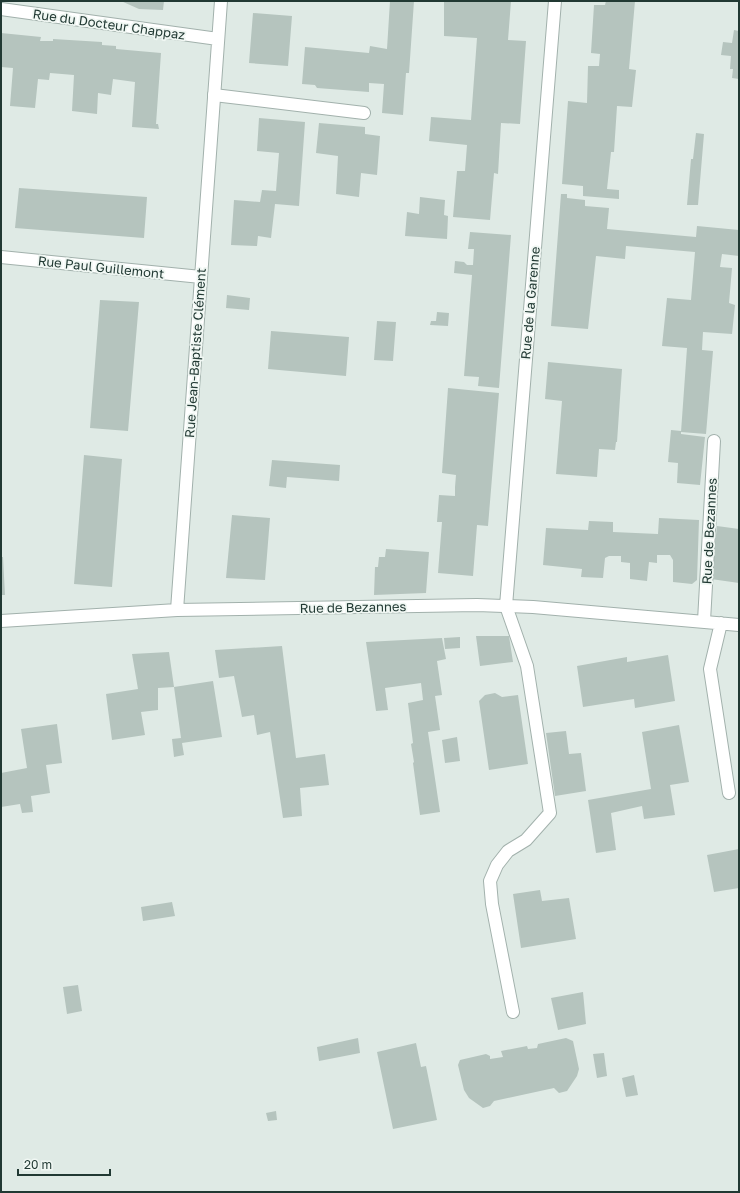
<svg xmlns="http://www.w3.org/2000/svg" width="740" height="1193" font-family="'Golos Text',sans-serif">
  <rect width="100%" height="100%" fill="#dfeae5"/>
  <path fill="#b5c4be" d="M 121,1 L 164,1 L 163,10 L 139,9 Z
    M 390,1 L 414,1 L 409,73 L 406,73 L 403,115 L 382,113 L 384,84 L 369,83 L 369,92 L 317,88 L 315,85 L 302,84 L 305,47 L 369,53 L 370,46 L 387,49 Z
    M 444,1 L 511,1 L 508,40 L 526,41 L 520,124 L 501,123 L 498,174 L 494,173 L 490,220 L 453,217 L 457,171 L 465,171 L 467,145 L 429,141 L 431,117 L 471,120 L 477,38 L 444,36 Z
    M 606,1 L 635,1 L 629,69 L 636,70 L 632,107 L 617,106 L 614,152 L 611,152 L 607,189 L 619,190 L 619,199 L 583,196 L 583,186 L 562,184 L 568,101 L 587,103 L 588,66 L 599,66 L 600,54 L 591,53 L 594,5 L 605,5 Z
    M 253,13 L 292,16 L 288,66 L 249,63 Z
    M 734,30 L 739,31 L 739,79 L 732,78 L 733,69 L 730,69 L 731,56 L 721,55 L 723,42 L 732,43 Z
    M 1,33 L 41,37 L 40,41 L 53,41 L 53,39 L 102,42 L 102,45 L 116,46 L 116,49 L 161,53 L 156,124 L 158,124 L 159,129 L 132,127 L 135,82 L 113,79 L 111,95 L 98,93 L 97,114 L 72,111 L 74,75 L 50,73 L 49,80 L 38,79 L 35,108 L 10,106 L 13,68 L 1,67 Z
    M 259,118 L 305,122 L 299,206 L 275,204 L 271,238 L 258,236 L 257,246 L 231,245 L 234,200 L 260,202 L 262,190 L 276,191 L 279,153 L 257,151 Z
    M 319,123 L 365,127 L 365,134 L 380,136 L 377,175 L 361,173 L 359,197 L 336,194 L 338,156 L 316,153 Z
    M 696,133 L 704,134 L 698,205 L 687,205 L 691,159 L 693,159 Z
    M 19,188 L 147,197 L 144,238 L 15,228 Z
    M 561,194 L 567,194 L 567,198 L 585,200 L 585,206 L 609,208 L 607,229 L 696,237 L 697,226 L 739,230 L 739,256 L 722,254 L 720,267 L 732,268 L 729,303 L 735,305 L 732,334 L 703,332 L 702,350 L 713,351 L 706,434 L 681,432 L 687,348 L 662,346 L 667,298 L 691,300 L 695,252 L 626,246 L 625,259 L 596,256 L 588,329 L 551,326 Z
    M 420,197 L 445,200 L 444,215 L 448,216 L 447,239 L 405,236 L 407,212 L 419,214 Z
    M 470,232 L 511,235 L 499,388 L 478,386 L 479,377 L 464,376 L 472,275 L 454,273 L 455,261 L 464,262 L 467,265 L 473,265 L 474,249 L 468,249 Z
    M 227,295 L 250,298 L 249,310 L 226,308 Z
    M 100,300 L 139,302 L 128,431 L 90,428 Z
    M 437,312 L 449,313 L 448,326 L 430,325 L 431,321 L 436,321 Z
    M 377,321 L 396,322 L 393,361 L 374,360 Z
    M 271,331 L 349,337 L 346,376 L 268,369 Z
    M 548,362 L 622,369 L 617,442 L 616,442 L 615,450 L 599,449 L 597,477 L 556,474 L 562,401 L 545,399 Z
    M 448,388 L 499,393 L 488,526 L 477,525 L 473,576 L 438,573 L 442,522 L 437,522 L 439,495 L 455,496 L 455,487 L 456,475 L 442,473 Z
    M 671,430 L 681,431 L 681,434 L 705,437 L 700,485 L 677,483 L 678,463 L 668,462 Z
    M 84,455 L 122,459 L 112,587 L 74,584 Z
    M 272,460 L 340,465 L 339,481 L 287,477 L 286,488 L 269,486 Z
    M 232,515 L 270,518 L 265,580 L 226,578 Z
    M 659,518 L 699,520 L 697,580 L 692,584 L 673,582 L 673,560 L 670,555 L 657,555 L 657,563 L 649,562 L 647,581 L 630,579 L 630,563 L 621,562 L 621,556 L 609,556 L 605,558 L 603,578 L 581,577 L 582,569 L 543,565 L 546,528 L 588,530 L 589,521 L 613,522 L 613,532 L 658,534 Z
    M 717,526 L 739,529 L 739,583 L 711,579 Z
    M 386,549 L 429,552 L 426,593 L 374,595 L 375,567 L 378,567 L 379,557 L 385,557 Z
    M 1,557 L 3,557 L 5,595 L 1,595 Z
    M 476,636 L 509,636 L 513,662 L 480,666 Z
    M 460,637 L 460,648 L 445,649 L 444,638 Z
    M 442,638 L 446,659 L 437,661 L 442,695 L 435,696 L 440,730 L 428,732 L 440,812 L 420,815 L 413,763 L 414,762 L 411,744 L 413,743 L 408,703 L 423,700 L 421,683 L 385,688 L 388,710 L 376,711 L 366,642 Z
    M 282,646 L 296,758 L 325,754 L 329,785 L 300,788 L 302,816 L 283,818 L 270,732 L 257,735 L 254,715 L 242,717 L 234,676 L 219,678 L 215,650 Z
    M 169,652 L 174,687 L 158,688 L 158,710 L 141,712 L 145,735 L 112,740 L 106,694 L 138,689 L 132,654 Z
    M 668,655 L 675,701 L 635,708 L 634,699 L 583,707 L 577,666 L 627,657 L 627,662 Z
    M 213,681 L 222,737 L 182,743 L 184,755 L 174,757 L 172,739 L 181,738 L 174,687 Z
    M 495,693 L 502,697 L 518,695 L 528,764 L 489,770 L 479,701 L 485,695 Z
    M 57,724 L 62,763 L 46,765 L 50,793 L 31,796 L 33,812 L 22,813 L 20,804 L 1,807 L 1,773 L 27,768 L 21,729 Z
    M 679,725 L 689,782 L 670,785 L 675,815 L 644,819 L 642,806 L 611,813 L 616,850 L 596,853 L 588,800 L 651,789 L 642,732 Z
    M 566,731 L 569,754 L 581,753 L 586,791 L 555,796 L 546,733 Z
    M 457,737 L 460,761 L 445,763 L 442,740 Z
    M 739,849 L 739,888 L 714,892 L 707,855 Z
    M 540,890 L 542,901 L 569,898 L 576,939 L 521,948 L 513,894 Z
    M 172,902 L 175,916 L 143,921 L 141,907 Z
    M 78,985 L 82,1011 L 67,1014 L 63,987 Z
    M 583,992 L 586,1024 L 558,1030 L 551,998 Z
    M 358,1038 L 360,1053 L 319,1061 L 317,1047 Z
    M 566,1038 L 573,1041 L 579,1069 L 577,1076 L 567,1091 L 559,1093 L 554,1088 L 494,1101 L 490,1106 L 483,1108 L 469,1098 L 464,1090 L 458,1065 L 460,1060 L 486,1054 L 490,1056 L 490,1059 L 503,1057 L 501,1051 L 527,1046 L 528,1049 L 537,1048 L 538,1044 Z
    M 416,1043 L 421,1067 L 426,1066 L 437,1120 L 393,1129 L 377,1052 Z
    M 604,1053 L 607,1076 L 597,1078 L 593,1054 Z
    M 634,1075 L 638,1095 L 626,1097 L 622,1078 Z
    M 276,1111 L 277,1120 L 268,1121 L 266,1113 Z"/>
  <g fill="none" stroke-linecap="round" stroke-linejoin="round">
    <g stroke="#a2b1ac" stroke-width="14">
      <path id="service" d="M 214,95 L 364,113
        M 506,606 L 527,666 L 550,813 L 526,840 L 508,851 L 497,865 L 490,881 L 492,904 L 513,1012
        M 704,621 L 714,441"/>
    </g>
    <g stroke="#a2b1ac" stroke-width="14">
      <path id="minor" d="M 1,9 L 218,39
        M 1,257 L 201,277
        M 506,606 L 555,1
        M 177,610 L 221,1
        M 1,621 L 177,610 L 477,605 L 533,607 L 739,625
        M 721,623 L 710,669 L 729,793"/>
    </g>
    <use href="#service" stroke="#fff" stroke-width="12"/>
    <use href="#minor" stroke="#fff" stroke-width="12"/>
  </g>
  <g text-anchor="middle" stroke-width="3.5" stroke-linejoin="round" paint-order="stroke">
    <g font-size="13" fill="#213933" stroke="#f0f7f3">
      <text transform="translate(109 24) rotate(8)" y="5">Rue du Docteur Chappaz</text>
      <text transform="translate(101 267) rotate(6)" y="5">Rue Paul Guillemont</text>
      <text transform="translate(530 303) rotate(-85)" y="5">Rue de la Garenne</text>
      <text transform="translate(195 353) rotate(-86)" y="5">Rue Jean-Baptiste Clément</text>
      <text transform="translate(709 531) rotate(-87)" y="5">Rue de Bezannes</text>
      <text transform="translate(353 607) rotate(-1)" y="5">Rue de Bezannes</text>
    </g>
  </g>
  <rect width="740" height="1193" fill="none" stroke="#213933" stroke-width="4"/>
  <path d="M18 1169v6h92v-6" fill="none" stroke="#213933" stroke-width="2"/>
  <text x="24" y="1169" font-size="12" fill="#213933" stroke="#f0f7f3" stroke-width="3" paint-order="stroke">20 m</text>
</svg>
